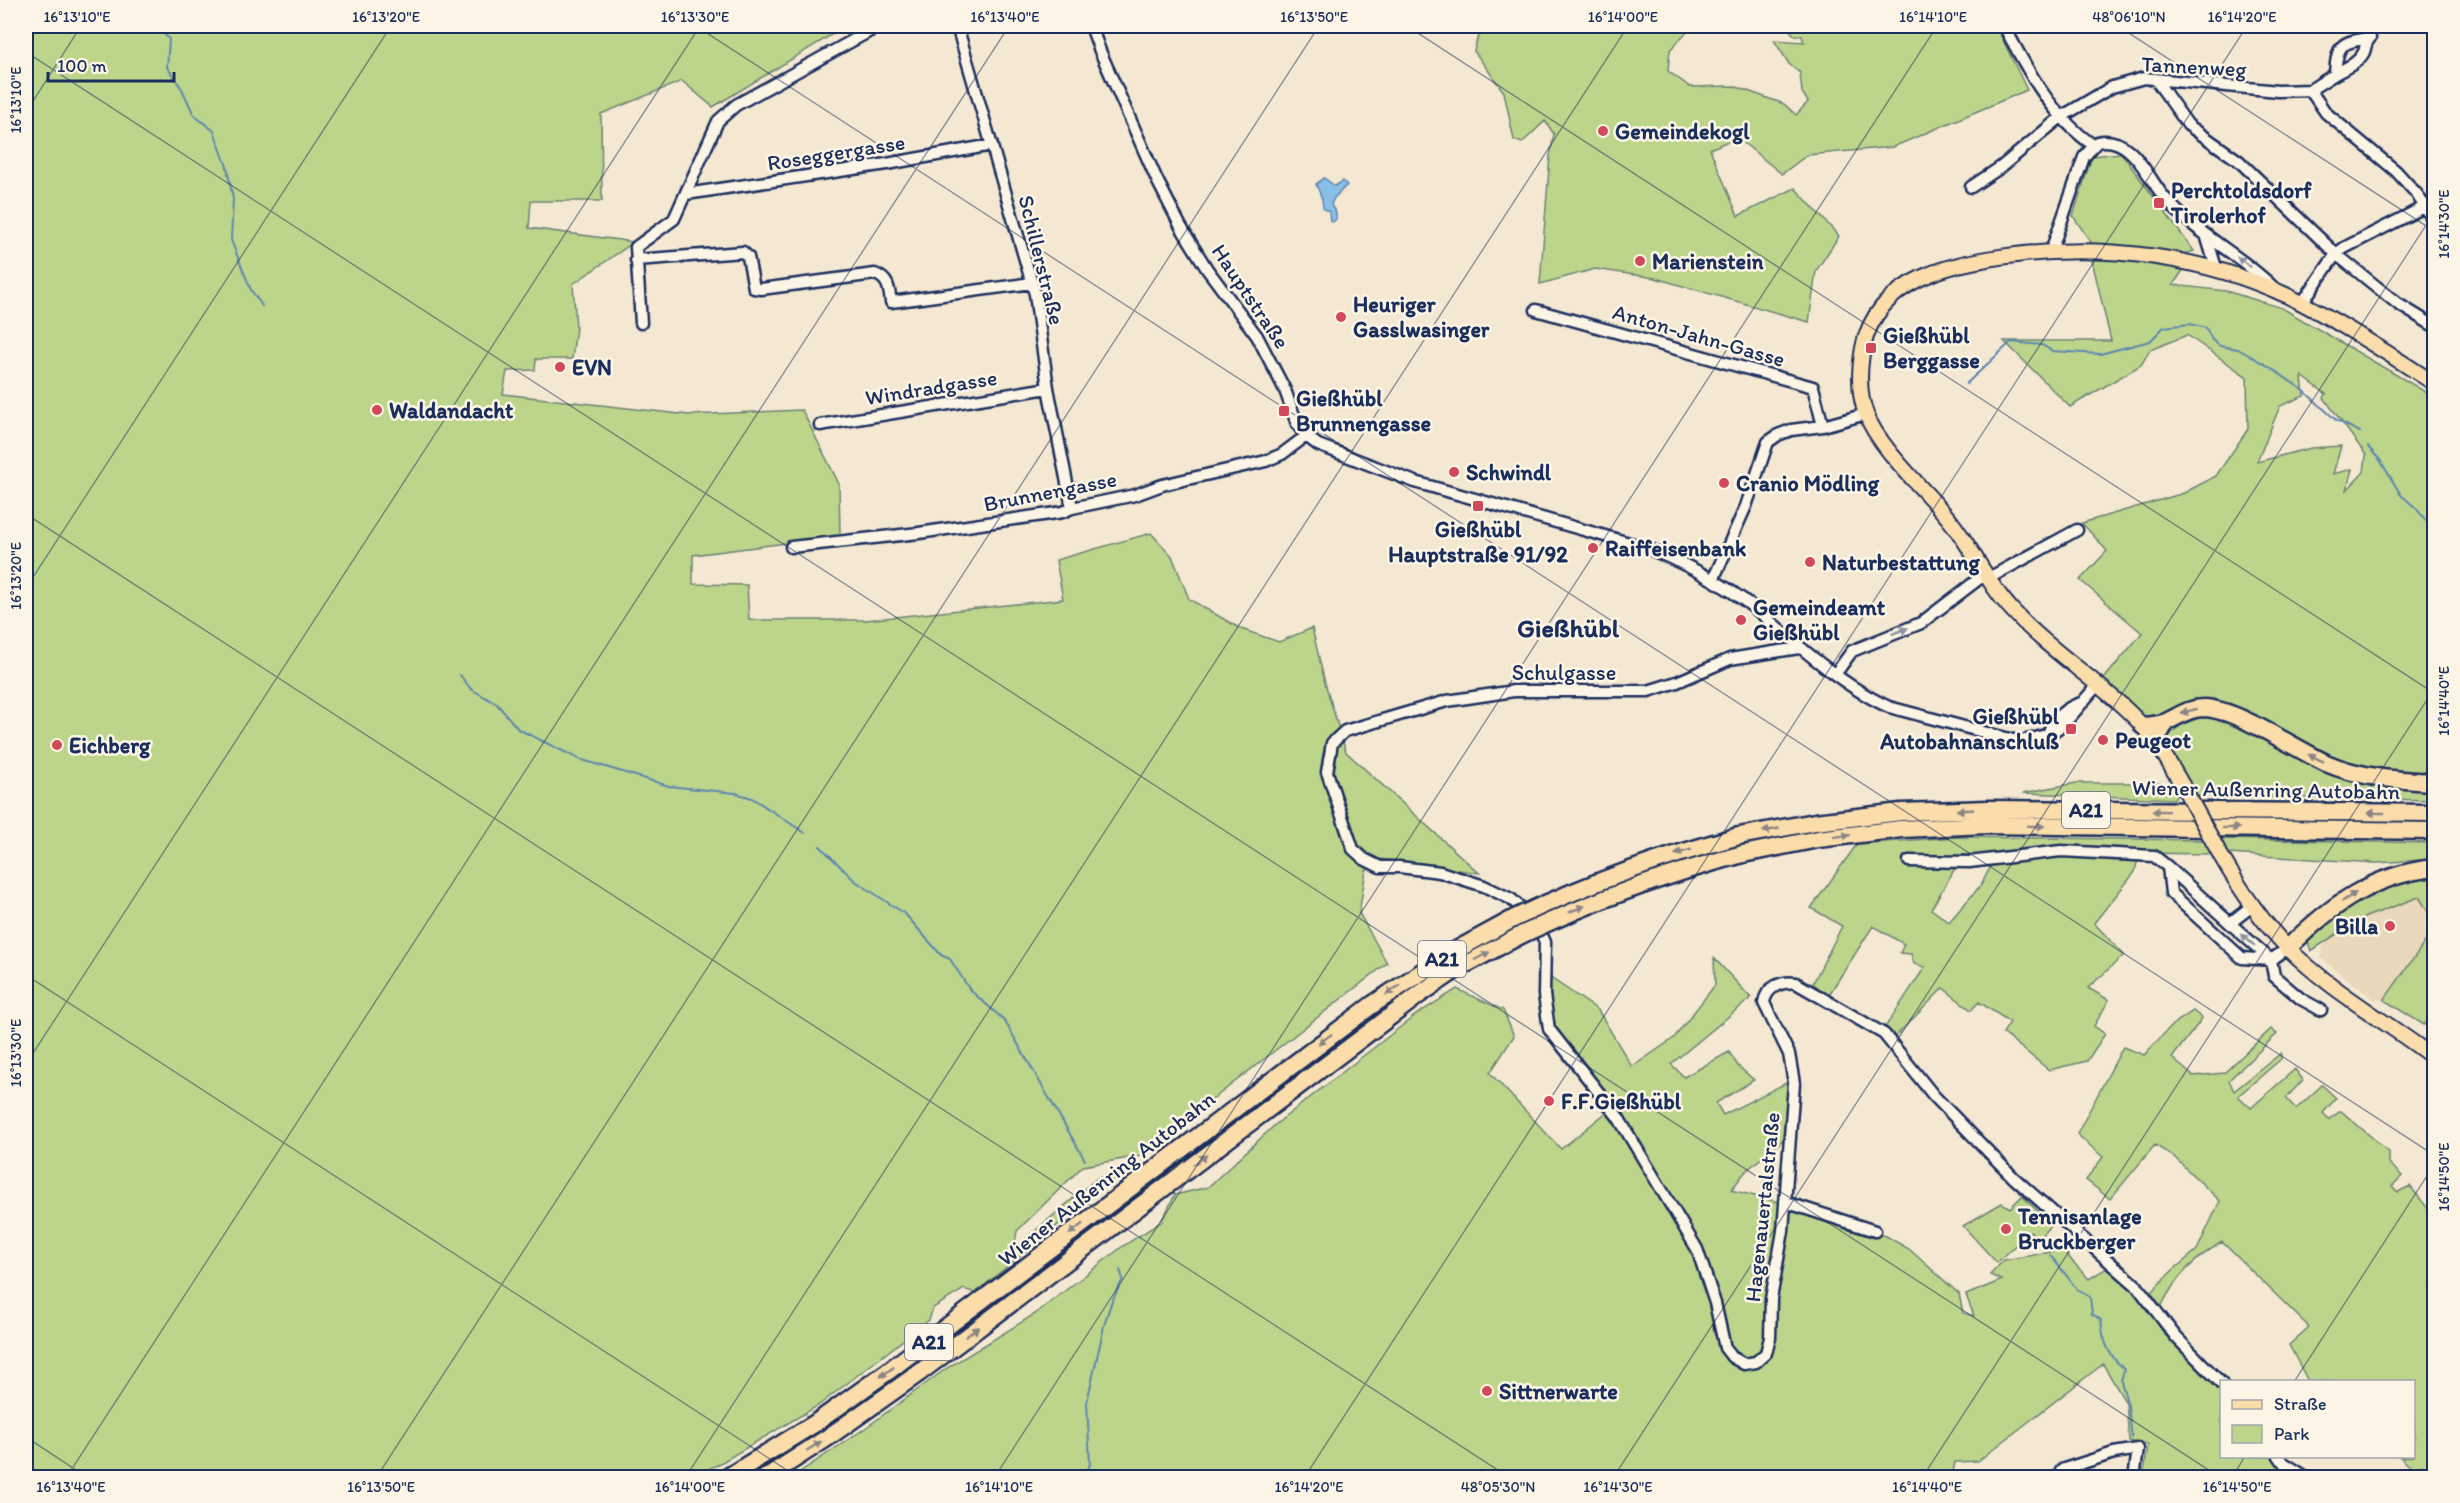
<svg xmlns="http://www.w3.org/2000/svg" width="2460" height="1503" font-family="Itim,sans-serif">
  <rect width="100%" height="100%" fill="#f4e8d2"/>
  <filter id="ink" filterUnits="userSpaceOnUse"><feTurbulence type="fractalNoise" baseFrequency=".0167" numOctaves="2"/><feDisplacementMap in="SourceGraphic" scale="12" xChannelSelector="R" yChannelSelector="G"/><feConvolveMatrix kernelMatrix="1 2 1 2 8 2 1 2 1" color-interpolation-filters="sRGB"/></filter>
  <g filter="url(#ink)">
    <path fill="#ead8bb" d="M 2420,896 L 2430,915 L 2430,935 L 2384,1000 L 2373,999 L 2321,958 L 2324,943 L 2358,920 Z"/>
    <path fill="#bcd58b" stroke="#6c8274" stroke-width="1.5" fill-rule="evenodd" d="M 26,26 L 846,26 L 713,107 L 682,81 L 601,114 L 602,201 L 531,201 L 529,228 L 634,242 L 573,284 L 576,327 L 572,359 L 536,359 L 535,370 L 507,371 L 503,394 L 689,415 L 802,410 L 839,484 L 840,536 L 693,555 L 693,584 L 747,585 L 749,620 L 866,620 L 1063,599 L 1056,560 L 1151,533 L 1172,556 L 1189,599 L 1241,629 L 1279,642 L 1312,628 L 1325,683 L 1346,752 L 1479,873 L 1381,859 L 1366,871 L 1359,913 L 1387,963 L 1140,1156 L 1083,1166 L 1017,1231 L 1014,1249 L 1096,1179 L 1126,1169 L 975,1293 L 964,1289 L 933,1308 L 929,1320 L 819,1405 L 717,1465 L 692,1477 L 26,1477 Z
      M 1487,26 L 1692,26 L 1670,50 L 1668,71 L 1690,87 L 1734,86 L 1784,104 L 1796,115 L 1808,102 L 1802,92 L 1800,73 L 1789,64 L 1774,40 L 1804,42 L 1802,36 L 1794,35 L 1786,26 L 1996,26 L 2027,90 L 1893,147 L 1807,155 L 1782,174 L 1740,140 L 1726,142 L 1710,149 L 1738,216 L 1795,188 L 1839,236 L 1816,271 L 1809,322 L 1655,278 L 1595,269 L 1540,284 L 1550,156 L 1554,134 L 1545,121 L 1522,143 L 1514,140 L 1504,92 L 1474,51 L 1477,39 Z
      M 2121,153 L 2194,251 L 2180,255 L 2092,244 L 2073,216 L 2092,156 Z
      M 2091,256 L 2184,269 L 2173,285 L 2226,291 L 2282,308 L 2434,397 L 2434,774 L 2361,767 L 2316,749 L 2244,713 L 2148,720 L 2103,680 L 2142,633 L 2080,580 L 2107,551 L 2082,523 L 2184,493 L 2216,476 L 2248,429 L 2247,377 L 2187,335 L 2150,350 L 2141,365 L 2070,407 L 2004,341 L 2111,341 ZM 2302,376 L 2326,394 L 2324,398 L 2366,455 L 2364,472 L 2347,490 L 2352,469 L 2333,474 L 2341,446 L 2311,448 L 2257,462 L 2280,406 L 2304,396 Z
      M 2210,716 L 2236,724 L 2343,779 L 2388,788 L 2434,789 L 2434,800 L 2196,796 L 2163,743 C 2178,724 2187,720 2210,716 Z
      M 2076,783 L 2160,783 L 2178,793 L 2174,799 L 2023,793 Z
      M 1956,837 L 2204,840 L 2212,854 L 2139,853 L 2135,872 L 2094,923 L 2124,955 L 2088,988 L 2109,1000 L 2094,1026 L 2105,1034 L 2087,1061 L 2049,1070 L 2003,1033 L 2010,1022 L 1979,1002 L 1971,1010 L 1943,988 L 1893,1039 L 1884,1029 L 1925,967 L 1914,964 L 1911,954 L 1900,953 L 1904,944 L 1873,926 L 1828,996 L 1813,983 L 1842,926 L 1811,908 L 1857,844 ZM 1973,854 L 1976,858 L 1993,862 L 1981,885 L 1949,922 L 1931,909 L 1957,865 L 1922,858 Z
      M 2220,839 L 2434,843 L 2434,859 L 2376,863 L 2228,854 Z
      M 2434,877 L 2434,910 L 2430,915 L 2419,897 L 2358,920 L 2311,951 L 2308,942 C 2349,902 2377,885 2434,877 Z
      M 2430,935 L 2434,938 L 2434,1026 L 2427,1022 L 2424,1025 L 2384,1000 Z
      M 1714,958 L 1751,998 L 1671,1064 L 1684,1077 L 1729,1052 L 1738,1066 L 1754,1080 L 1716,1103 L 1723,1115 L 1788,1082 L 1783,1140 L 1746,1171 L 1731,1190 L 1783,1203 L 1886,1236 L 1909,1249 L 1959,1294 L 1963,1313 L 1974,1316 L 1966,1295 L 2002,1280 L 1990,1275 L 2004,1260 L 2062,1250 L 2089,1279 L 2107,1268 L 2136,1290 L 2165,1335 L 2221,1389 L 2222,1456 L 2272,1457 L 2283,1471 L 2292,1477 L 2143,1477 L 2148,1445 L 2129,1441 L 2126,1403 L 2103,1364 L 1978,1461 L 1955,1462 L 1952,1477 L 791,1478 L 864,1429 L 947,1368 L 1035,1314 L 1123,1246 L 1161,1222 L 1175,1195 L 1208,1187 L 1276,1124 L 1417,1014 L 1457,989 L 1503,1010 L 1514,1036 L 1490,1073 L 1561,1149 L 1613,1107 L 1553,1023 L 1549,977 L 1598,1010 L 1632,1067 L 1674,1038 L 1715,985 Z
      M 2193,1011 L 2202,1018 L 2201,1020 L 2172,1058 L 2193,1076 L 2224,1073 L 2271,1029 L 2277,1034 L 2229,1080 L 2234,1091 L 2281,1053 L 2281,1059 L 2238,1096 L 2251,1108 L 2295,1069 L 2303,1080 L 2286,1098 L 2296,1109 L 2322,1085 L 2336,1098 L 2323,1113 L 2329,1119 L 2341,1111 L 2389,1152 L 2389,1163 L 2402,1176 L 2392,1186 L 2398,1192 L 2410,1186 L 2434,1216 L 2434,1285 L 2430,1289 L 2434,1294 L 2434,1474 L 2422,1465 L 2415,1471 L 2400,1457 L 2414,1456 L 2414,1382 L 2308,1381 L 2289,1345 L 2309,1327 L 2222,1242 C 2193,1260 2176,1276 2161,1307 L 2151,1292 L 2172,1271 L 2197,1250 L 2220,1201 L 2174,1157 L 2155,1145 L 2110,1199 L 2086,1180 L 2103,1157 L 2077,1134 L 2123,1047 L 2144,1055 L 2172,1025 Z
      M 2022,1196 L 2052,1224 L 2038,1239 L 2030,1231 L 1997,1263 L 1963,1226 L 2002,1203 L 2010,1208 Z"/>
    <path fill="#89c0e7" stroke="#5d86b0" stroke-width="1.5" d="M 1324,178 L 1335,186 L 1343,181 L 1347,185 L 1334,198 L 1331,205 L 1336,213 L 1336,219 L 1333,222 L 1330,221 L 1329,212 L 1323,208 L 1322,199 L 1316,184 Z"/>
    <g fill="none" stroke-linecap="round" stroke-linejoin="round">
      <path stroke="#5d86b0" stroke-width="2" d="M 156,26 L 169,39 L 167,67 L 182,89 L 194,115 L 214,131 L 227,167 L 233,199 L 231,240 L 251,290 L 262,306
        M 1966,384 L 2011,342 L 2042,345 L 2052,351 L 2100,354 L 2150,341 L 2164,327 L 2190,324 L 2206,328 L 2212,340 L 2220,346 L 2238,349 L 2268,366 L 2303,390 L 2336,420 L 2360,432
        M 2368,447 L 2380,460 L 2401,495 L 2416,508 L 2434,531
        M 460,675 L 471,689 L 497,704 L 518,729 L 579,759 L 669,786 L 735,793 L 752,798 L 805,833
        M 820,846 L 854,880 L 905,914 L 941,955 L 950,959 L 970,990 L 1004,1020 L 1085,1160
        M 2050,1255 L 2078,1290 L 2090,1297 L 2092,1314 L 2101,1320 C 2103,1343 2108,1353 2124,1370 L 2121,1381 L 2128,1406 L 2132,1438
        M 1085,1478 L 1090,1464 L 1087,1402 L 1105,1322 L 1111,1303 L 1123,1279 L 1120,1270"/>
      <g stroke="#1b2f5e" stroke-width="15">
        <path id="minor" d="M 957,26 L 1035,294 L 1048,388 L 1072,508
          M 1091,26 L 1100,51 L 1157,180 L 1181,227 L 1207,269 L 1257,336 L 1285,390 L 1297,424 L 1306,436 L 1318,445 L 1415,482 L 1647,548 C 1692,566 1734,589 1770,621 C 1804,651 1848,689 1889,707 L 2017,741 C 2066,737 2068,715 2098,685
          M 2004,26 C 2027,69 2051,116 2093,145
          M 2335,74 C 2345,68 2358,64 2364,52 C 2366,46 2365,43 2370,38
          M 2156,80 L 2188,125 L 2239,161 L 2336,254 L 2398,304 L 2434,326
          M 2310,90 L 2326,113 L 2396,171 L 2416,193 L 2434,221
          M 1971,187 L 2001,167 L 2061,117 L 2112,87 L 2144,78 L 2278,91 L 2310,90 L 2335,74 C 2337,44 2341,42 2370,38
          M 686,194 L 887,164 L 992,145
          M 2207,238 L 2217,271
          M 2051,251 L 2084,157 L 2097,142 C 2131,134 2146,175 2164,197 C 2195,234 2240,254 2274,288
          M 636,260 L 743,252 L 748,257 L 754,288 L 761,289 L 875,274 C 889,279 889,289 891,302 L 1032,283
          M 2302,303 L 2336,254 L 2344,248 L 2434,202
          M 1536,310 L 1813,387 L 1823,426
          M 641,323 L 636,247 L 674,219 L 718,121 L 736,105 L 879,26
          M 820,425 L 1048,388
          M 791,547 L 919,533 L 1063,512 L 1072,508 L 1135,495 L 1162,485 L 1266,461 L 1282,454 L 1306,436
          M 1987,579 L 2077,530
          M 1713,580 L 1746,506 L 1768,442 L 1778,435 L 1791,430 L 1823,426 L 1866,414
          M 1799,648 L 1730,659 L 1677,682 L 1648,691 L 1514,691 L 1447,701 L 1345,731 L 1332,743 L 1327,772 L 1353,849 L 1364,859 L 1380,867 L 1399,867 L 1440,872 L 1484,886 L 1511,899 L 1535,920 L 1545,942 L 1544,995 L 1549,1029 L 1618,1117 L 1697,1249 L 1715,1303 L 1725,1348 L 1732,1357 L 1744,1364 L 1756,1362 L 1766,1353 L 1770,1338 L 1771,1299 L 1783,1231 L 1794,1083 L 1789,1054 L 1764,1003 C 1766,987 1781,981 1796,983 L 1884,1034 L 1934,1096 L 2014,1178 L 2137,1286 L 2176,1337 L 2222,1384
          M 1836,673 L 1852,651 L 1921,623 L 1984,575
          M 2048,734 C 2053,719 2065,708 2081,703
          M 1909,861 L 1969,862 L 2061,851 L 2154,856 L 2168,867
          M 2252,906 L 2234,920 L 2232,925 L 2271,960 L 2288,948
          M 2232,925 L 2168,867 L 2171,893 L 2242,958 L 2271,960 L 2274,976 L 2301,999 L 2321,1010
          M 1785,1202 L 1875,1231
          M 2279,1456 L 2284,1463 L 2308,1478
          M 2061,1470 L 2114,1453 L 2138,1449 L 2134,1478"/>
      </g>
      <g stroke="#1b2f5e" stroke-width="18">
        <path id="major" d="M 2185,790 C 2170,764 2155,737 2133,716 C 2096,679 2050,651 2014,612 C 1987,584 1973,548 1948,518 C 1924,489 1879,448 1866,414 C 1858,393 1859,370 1863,348 C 1877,277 1955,262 2016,255 C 2107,244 2205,257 2288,296 C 2339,321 2387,353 2434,383
          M 2221,856 C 2240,889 2261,921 2288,948 C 2331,991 2386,1021 2434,1058"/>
      </g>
      <g stroke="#1b2f5e" stroke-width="21">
        <path id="highway" d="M 2143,726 C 2151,725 2159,725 2166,722 C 2179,716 2189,708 2204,708 C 2237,709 2294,748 2326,763 C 2360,778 2398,780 2434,782
          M 2155,742 L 2166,722
          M 1739,836 L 1815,822 L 1901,812 L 1988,809 L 2434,813
          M 1743,854 L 1818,839 L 1901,829 L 1985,825 L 2434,831
          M 2288,948 C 2331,905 2372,875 2434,868
          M 726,1478 L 814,1424 L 887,1372 L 1372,1005 L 1449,954 L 1515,918
          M 765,1478 L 827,1438 L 919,1373 L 1420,994 L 1457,969 L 1523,934"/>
      </g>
      <use href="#minor" stroke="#fcf5e5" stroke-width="10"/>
      <use href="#major" stroke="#fbddab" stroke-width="14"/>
      <use href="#highway" stroke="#fbddab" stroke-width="16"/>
      <g stroke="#1b2f5e" stroke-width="18" stroke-linecap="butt">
        <path id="major-bridge" d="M 2185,790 L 2221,856"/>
      </g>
      <g stroke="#1b2f5e" stroke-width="21" stroke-linecap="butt">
        <path id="highway-bridge" d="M 1515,918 C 1588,883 1662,857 1739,836
          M 1523,934 C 1595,900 1667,874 1743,854"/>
      </g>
      <use href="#major-bridge" stroke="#fbddab" stroke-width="14"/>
      <use href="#highway-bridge" stroke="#fbddab" stroke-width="16"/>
    </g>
    <defs><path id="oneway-solid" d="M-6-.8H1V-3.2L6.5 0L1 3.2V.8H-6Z" transform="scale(1.5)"/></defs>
    <g fill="#8c92a2">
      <use href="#oneway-solid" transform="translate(2244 262) rotate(-144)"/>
      <use href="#oneway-solid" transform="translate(1900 631) rotate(-21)"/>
      <use href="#oneway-solid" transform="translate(2248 940) rotate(-139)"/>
    </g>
    <g fill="#8b8684">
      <use href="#oneway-solid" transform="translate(2189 711) rotate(165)"/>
      <use href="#oneway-solid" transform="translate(2316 758) rotate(-155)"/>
      <use href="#oneway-solid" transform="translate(1965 810) rotate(178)"/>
      <use href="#oneway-solid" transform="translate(2160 811) rotate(-179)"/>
      <use href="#oneway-solid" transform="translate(2376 813) rotate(-180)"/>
      <use href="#oneway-solid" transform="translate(2036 826) rotate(1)"/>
      <use href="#oneway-solid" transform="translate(2231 828) rotate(1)"/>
      <use href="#oneway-solid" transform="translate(1771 830) rotate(169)"/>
      <use href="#oneway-solid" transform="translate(1842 836) rotate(-6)"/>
      <use href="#oneway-solid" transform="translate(1683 852) rotate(164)"/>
      <use href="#oneway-solid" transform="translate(2349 897) rotate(-33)"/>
      <use href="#oneway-solid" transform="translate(1577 909) rotate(-23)"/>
      <use href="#oneway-solid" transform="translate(1482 956) rotate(-28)"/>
      <use href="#oneway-solid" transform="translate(1393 990) rotate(146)"/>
      <use href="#oneway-solid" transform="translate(1325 1039) rotate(143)"/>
      <use href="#oneway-solid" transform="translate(1200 1160) rotate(-37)"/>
      <use href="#oneway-solid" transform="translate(1076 1229) rotate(142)"/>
      <use href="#oneway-solid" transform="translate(972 1332) rotate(-37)"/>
      <use href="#oneway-solid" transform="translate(887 1372) rotate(144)"/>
      <use href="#oneway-solid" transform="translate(814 1446) rotate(-32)"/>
    </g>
  </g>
  <path fill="none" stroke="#1b2f5e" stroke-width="1.5" stroke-opacity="0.45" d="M 696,26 L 2434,1155M 1407,26 L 2434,693M 2118,26 L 2434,231M 26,52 L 2221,1478M 26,112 L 81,26M 26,514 L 1510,1478M 26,588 L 391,26M 26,975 L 799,1478M 26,1064 L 700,26M 2294,1382 L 2434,1165M 26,1437 L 88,1478M 66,1478 L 1009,26M 376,1478 L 1319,26M 685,1478 L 1628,26M 994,1478 L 1937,26M 1304,1478 L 2247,26M 1613,1478 L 2434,213M 1922,1478 L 2434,689M 2232,1478 L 2245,1456"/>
  <g fill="#d1495b" stroke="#fcf5e5" stroke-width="2">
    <circle cx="1603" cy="131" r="6"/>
    <rect x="2153" y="197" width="12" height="12" rx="3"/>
    <circle cx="1640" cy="261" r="6"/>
    <circle cx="1341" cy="317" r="6"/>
    <rect x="1865" y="342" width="12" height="12" rx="3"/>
    <circle cx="560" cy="367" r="6"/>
    <circle cx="377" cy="410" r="6"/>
    <rect x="1278" y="405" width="12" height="12" rx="3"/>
    <circle cx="1454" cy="472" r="6"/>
    <circle cx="1724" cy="483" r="6"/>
    <rect x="1472" y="500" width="12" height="12" rx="3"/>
    <circle cx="1593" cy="548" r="6"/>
    <circle cx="1810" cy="562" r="6"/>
    <circle cx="1741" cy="620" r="6"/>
    <rect x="2065" y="723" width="12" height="12" rx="3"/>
    <circle cx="2103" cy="740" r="6"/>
    <circle cx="57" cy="745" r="6"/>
    <circle cx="2390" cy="926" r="6"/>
    <circle cx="1549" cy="1101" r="6"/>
    <circle cx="2006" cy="1229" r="6"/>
    <circle cx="1487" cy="1391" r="6"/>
  </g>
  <g text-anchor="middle" stroke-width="5" stroke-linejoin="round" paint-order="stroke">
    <g fill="#fcf5e5" stroke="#5e6a86" stroke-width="1.5">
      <rect x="2062" y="792" width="48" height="36" rx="4.5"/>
      <rect x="1418" y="941" width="48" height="36" rx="4.5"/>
      <rect x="905" y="1324" width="48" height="36" rx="4.5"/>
    </g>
    <g font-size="21" font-weight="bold" fill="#1b2f5e">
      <text x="2086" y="817">A21</text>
      <text x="1442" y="966">A21</text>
      <text x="929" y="1349">A21</text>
    </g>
    <g font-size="22" fill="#1b2f5e" stroke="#fcf5e5">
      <text transform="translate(2194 66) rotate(3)" y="8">Tannenweg</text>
      <text transform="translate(836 152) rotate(-9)" y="8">Roseggergasse</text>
      <text transform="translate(1042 260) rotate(76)" y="8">Schillerstraße</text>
      <text transform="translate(1251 296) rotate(56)" y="8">Hauptstraße</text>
      <text transform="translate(1699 335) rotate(16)" y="8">Anton-Jahn-Gasse</text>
      <text transform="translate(931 387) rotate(-9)" y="8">Windradgasse</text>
      <text transform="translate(1050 491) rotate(-11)" y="8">Brunnengasse</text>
      <text x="1564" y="680">Schulgasse</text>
      <text transform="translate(2266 789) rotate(1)" y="8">Wiener Außenring Autobahn</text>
      <text transform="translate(1106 1178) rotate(-38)" y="8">Wiener Außenring Autobahn</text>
      <text transform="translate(1762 1207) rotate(-84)" y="8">Hagenauertalstraße</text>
    </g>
    <g font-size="22" font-weight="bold" fill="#1b2f5e" stroke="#fcf5e5" text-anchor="start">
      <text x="1615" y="139">Gemeindekogl</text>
      <text x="2171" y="198">Perchtoldsdorf<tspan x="2171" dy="25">Tirolerhof</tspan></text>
      <text x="1652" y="269">Marienstein</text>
      <text x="1353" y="312">Heuriger<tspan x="1353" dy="25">Gasslwasinger</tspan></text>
      <text x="1883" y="343">Gießhübl<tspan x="1883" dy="25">Berggasse</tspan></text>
      <text x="572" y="375">EVN</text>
      <text x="1296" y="406">Gießhübl<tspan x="1296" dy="25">Brunnengasse</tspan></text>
      <text x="389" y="418">Waldandacht</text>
      <text x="1466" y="480">Schwindl</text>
      <text x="1736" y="491">Cranio Mödling</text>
      <text x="1478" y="537" text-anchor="middle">Gießhübl<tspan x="1478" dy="25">Hauptstraße 91/92</tspan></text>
      <text x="1605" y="556">Raiffeisenbank</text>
      <text x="1822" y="570">Naturbestattung</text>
      <text x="1753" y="615">Gemeindeamt<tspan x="1753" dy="25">Gießhübl</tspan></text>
      <text x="2059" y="724" text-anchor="end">Gießhübl<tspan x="2059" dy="25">Autobahnanschluß</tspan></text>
      <text x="2115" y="748">Peugeot</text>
      <text x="69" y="753">Eichberg</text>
      <text x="2378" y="934" text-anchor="end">Billa</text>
      <text x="1561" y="1109">F.F.Gießhübl</text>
      <text x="2018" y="1224">Tennisanlage<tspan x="2018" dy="25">Bruckberger</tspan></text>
      <text x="1499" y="1399">Sittnerwarte</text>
    </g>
    <g font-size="26" font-weight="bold" fill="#1b2f5e" stroke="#fcf5e5">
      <text x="1568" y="637">Gießhübl</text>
    </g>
  </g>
  <rect width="2460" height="1503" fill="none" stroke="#fcf5e5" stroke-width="66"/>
  <rect x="2220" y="1380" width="195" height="78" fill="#fcf5e5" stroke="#a2a6af" stroke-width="1.5"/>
  <rect x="2232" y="1400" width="30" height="9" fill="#fbddab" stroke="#a2a6af" stroke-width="1.5"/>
  <text x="2274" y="1410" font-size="18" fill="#1b2f5e">Straße</text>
  <rect x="2232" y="1425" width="30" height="18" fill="#bcd58b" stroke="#a2a6af" stroke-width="1.5"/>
  <text x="2274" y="1440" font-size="18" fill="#1b2f5e">Park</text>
  <path d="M48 72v9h126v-9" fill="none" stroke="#1b2f5e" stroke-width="3"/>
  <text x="57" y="72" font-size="18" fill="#1b2f5e" stroke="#fcf5e5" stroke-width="4.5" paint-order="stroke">100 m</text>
  <rect x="33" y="33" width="2394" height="1437" fill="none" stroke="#1b2f5e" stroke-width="2"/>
  <g font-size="15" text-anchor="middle" fill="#1b2f5e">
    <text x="77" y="22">16°13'10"E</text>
    <text x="386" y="22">16°13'20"E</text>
    <text x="695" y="22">16°13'30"E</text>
    <text x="1005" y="22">16°13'40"E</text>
    <text x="1314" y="22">16°13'50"E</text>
    <text x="1623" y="22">16°14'00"E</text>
    <text x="1933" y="22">16°14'10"E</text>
    <text x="2129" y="22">48°06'10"N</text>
    <text x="2242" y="22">16°14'20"E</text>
    <text transform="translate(16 100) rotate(-90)" y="5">16°13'10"E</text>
    <text transform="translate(2444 224) rotate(-90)" y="5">16°14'30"E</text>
    <text transform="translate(16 576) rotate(-90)" y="5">16°13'20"E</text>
    <text transform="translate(2444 701) rotate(-90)" y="5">16°14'40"E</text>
    <text transform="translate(16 1053) rotate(-90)" y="5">16°13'30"E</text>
    <text transform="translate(2444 1177) rotate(-90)" y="5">16°14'50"E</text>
    <text x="71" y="1492">16°13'40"E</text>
    <text x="381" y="1492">16°13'50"E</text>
    <text x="690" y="1492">16°14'00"E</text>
    <text x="999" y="1492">16°14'10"E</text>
    <text x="1309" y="1492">16°14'20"E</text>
    <text x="1498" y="1492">48°05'30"N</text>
    <text x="1618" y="1492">16°14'30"E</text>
    <text x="1927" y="1492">16°14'40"E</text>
    <text x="2237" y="1492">16°14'50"E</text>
  </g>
</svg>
